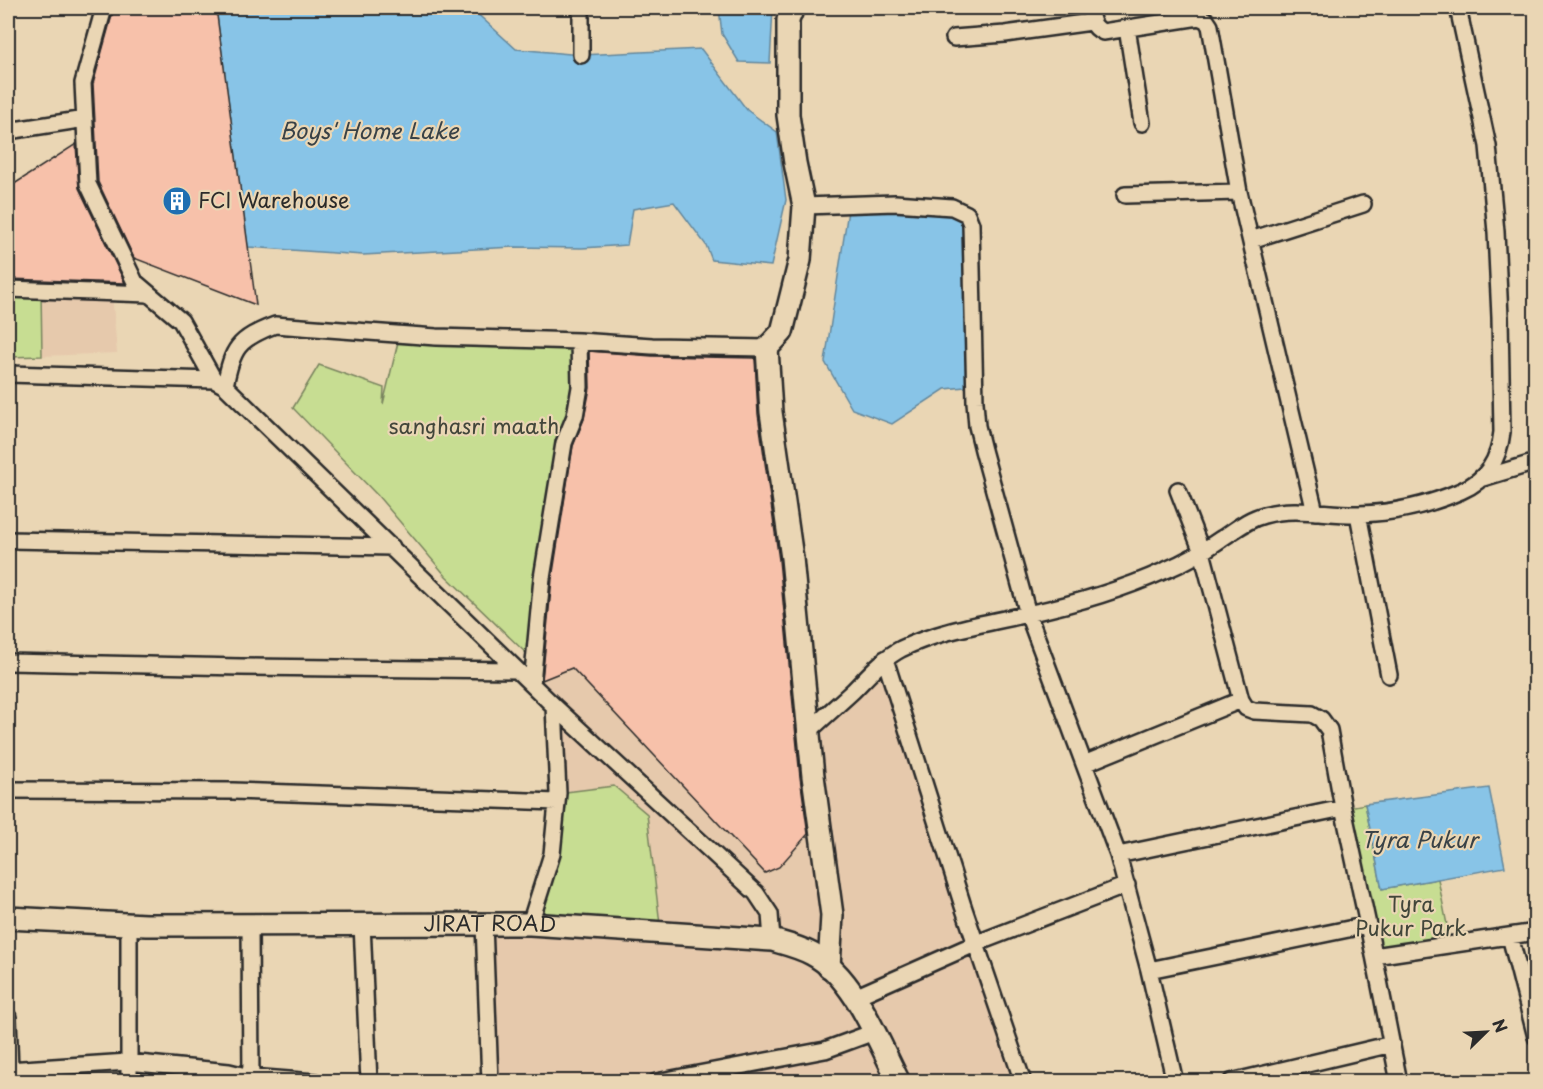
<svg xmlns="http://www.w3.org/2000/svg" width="1543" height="1089" font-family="'Playpen Sans',sans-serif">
  <rect width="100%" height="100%" fill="#ead6b4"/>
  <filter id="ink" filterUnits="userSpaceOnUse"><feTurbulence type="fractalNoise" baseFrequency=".0167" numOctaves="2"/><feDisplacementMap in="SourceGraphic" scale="12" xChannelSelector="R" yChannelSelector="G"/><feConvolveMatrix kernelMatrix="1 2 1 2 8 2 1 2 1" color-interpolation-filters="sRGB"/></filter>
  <g filter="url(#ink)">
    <path fill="#e6c9ac" d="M 41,290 L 112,292 L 117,353 L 42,356 Z
      M 885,659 L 1023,1081 L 490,1081 L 484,924 L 661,932 L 647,814 L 558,793 L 554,706 L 532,684 L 572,668 L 765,873 L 779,867 L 819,822 L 809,731 Z"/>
    <path fill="#c7dd92" stroke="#79845e" stroke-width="1.5" d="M 8,289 L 41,290 L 42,356 L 8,357 Z
      M 400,334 L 579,341 L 527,654 L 446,576 L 378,496 L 293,408 L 319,365 L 384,388 L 383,404 Z
      M 614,786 L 647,814 L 661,933 L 530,924 L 558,793 Z
      M 1365,804 L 1382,889 L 1438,879 L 1451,945 L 1374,956 L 1343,808 Z"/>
    <path fill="#88c4e7" stroke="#63879c" stroke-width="1.5" d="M 216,8 L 471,8 L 516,49 L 581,55 L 701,49 L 747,110 L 777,132 L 786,200 L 771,266 L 712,260 L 706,245 L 674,202 L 633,209 L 627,245 L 582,248 L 514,247 L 363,255 L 248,247 Z
      M 719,8 L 773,8 L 770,63 L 739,62 L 722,34 Z
      M 849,204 L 967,214 L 975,386 L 945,389 L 892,424 L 852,409 L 825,362 Z
      M 1489,788 L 1505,867 L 1382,889 L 1365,804 Z"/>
    <path fill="#f7c1aa" stroke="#2b2b2b" stroke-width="1.5" d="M 114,8 L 216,8 L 256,305 L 134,258 L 98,182 L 93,84 Z
      M 76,144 L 79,188 L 125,283 L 8,279 L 8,188 Z
      M 589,351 L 652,356 L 755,358 L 758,414 L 779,560 L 800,777 L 808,834 L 779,867 L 765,873 L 572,668 L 542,680 L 552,579 L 573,446 L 584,419 L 590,388 Z"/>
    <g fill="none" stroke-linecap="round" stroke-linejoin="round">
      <g stroke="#2b2b2b" stroke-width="20">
        <path id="street" d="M 104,8 L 83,83 L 88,184 L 135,282 L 181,321 L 214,380
          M 581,8 L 581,55
          M 1090,8 C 1091,19 1092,27 1103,32 L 1199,17 L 1206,20 L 1210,26 L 1239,192 L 1315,512
          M 1127,28 L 1142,123
          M 954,38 L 1005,34 L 1091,22
          M 8,131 L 85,119
          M 1125,195 L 1239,192
          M 804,206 L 895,203 L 952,207 L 967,214 L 971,224 L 975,402 L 977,426 L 983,450 L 1028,614 L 1118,855 L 1149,970 L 1175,1082
          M 1251,240 L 1363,204
          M 8,289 L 149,294
          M 8,374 L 214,380 L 225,386 L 554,706 L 756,893 L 770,914 L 772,940
          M 225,386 C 232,348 238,339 275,325 L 436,337 L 579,341
          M 1483,478 L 1536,462
          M 1178,490 L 1202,552 L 1241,700 L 1246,708 L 1254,711 L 1312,714 L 1321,719 L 1329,730 L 1343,808 L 1368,925 L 1399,1082
          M 1358,514 L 1389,675
          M 8,540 L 392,547
          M 885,659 L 963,906 L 1023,1082
          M 8,662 L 241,667 L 517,670
          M 532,684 L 542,578 L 564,443 L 575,416 L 580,387 L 579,341 L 652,346 L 767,348
          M 809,731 C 824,717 839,704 853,691 C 868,676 882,659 901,649 C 940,630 985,624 1027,614 C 1074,604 1122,590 1166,570 C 1185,562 1204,551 1221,539 C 1235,530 1248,519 1264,515 C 1296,506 1327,515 1359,514 C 1394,513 1429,505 1461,491 C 1487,480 1499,460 1502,432 L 1500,317 L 1496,232 L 1488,146 L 1458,8
          M 1084,764 L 1241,700
          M 8,790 L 233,791 L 557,802
          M 1118,855 L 1343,808
          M 250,924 L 251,1082
          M 362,924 L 369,1082
          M 484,924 L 490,1082
          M 530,924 L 552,854 L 558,793 L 554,706
          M 1510,936 L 1536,1037
          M 1374,956 L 1536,932
          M 1149,970 L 1368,925
          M 855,997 L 977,943 L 1127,885
          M 8,1017 L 10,1070
          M 8,1070 L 128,1062 L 229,1072 L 250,1077 L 315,1082
          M 129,1082 L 129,924
          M 656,1082 L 825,1050 L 874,1032
          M 1231,1082 L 1392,1044"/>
      </g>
      <g stroke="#2b2b2b" stroke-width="26">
        <g id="secondary">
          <path d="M 793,8 L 788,20 L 788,115 L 795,163 L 804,206 L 800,260 L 782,332 L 767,348 L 771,412 L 792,558 L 813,776 L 832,915 L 829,967"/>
          <path id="s1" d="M 8,918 L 146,925 L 530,924 L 772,940 C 786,944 799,947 812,954 C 854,976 878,1041 899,1082"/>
        </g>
      </g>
      <use href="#street" stroke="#ead6b4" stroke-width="15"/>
      <use href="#secondary" stroke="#ead6b4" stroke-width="21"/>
    </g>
  </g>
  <defs>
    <g id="building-disc" transform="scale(1.5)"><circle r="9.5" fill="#1f6fb2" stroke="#ead6b4"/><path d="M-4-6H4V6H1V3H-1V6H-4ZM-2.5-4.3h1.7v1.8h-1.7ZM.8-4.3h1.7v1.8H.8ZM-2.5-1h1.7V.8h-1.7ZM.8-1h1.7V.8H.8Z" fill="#fff"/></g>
  </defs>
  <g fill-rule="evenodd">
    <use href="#building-disc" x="177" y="201"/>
  </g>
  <g text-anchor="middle" stroke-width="4.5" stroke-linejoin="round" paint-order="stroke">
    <g font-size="21" fill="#2b2b2b" stroke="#ead6b4" text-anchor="start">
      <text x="198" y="208">FCI Warehouse</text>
    </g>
    <g font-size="21" fill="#42463a" stroke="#ead6b4">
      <text x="474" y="434">sanghasri maath</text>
      <text x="1411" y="912">Tyra<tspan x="1411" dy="24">Pukur Park</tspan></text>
    </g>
    <g font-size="21" fill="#2b2b2b" stroke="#ead6b4">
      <text dy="7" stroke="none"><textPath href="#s1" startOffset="482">JIRAT ROAD</textPath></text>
    </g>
    <g font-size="22" font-style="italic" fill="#394247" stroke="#ead6b4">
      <text x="369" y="139">Boys' Home Lake</text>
      <text x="1419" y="848">Tyra Pukur</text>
    </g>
  </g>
  <rect width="1543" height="1089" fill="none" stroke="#ead6b4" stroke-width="30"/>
  <rect x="15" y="15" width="1513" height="1059" fill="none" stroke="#2b2b2b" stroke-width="2" filter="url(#ink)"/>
  <g transform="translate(1486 1032) rotate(66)" stroke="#ead6b4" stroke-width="4.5" paint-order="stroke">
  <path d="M0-4.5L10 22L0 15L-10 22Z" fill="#2b2b2b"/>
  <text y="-9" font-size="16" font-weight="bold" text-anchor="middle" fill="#2b2b2b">N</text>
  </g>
</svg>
